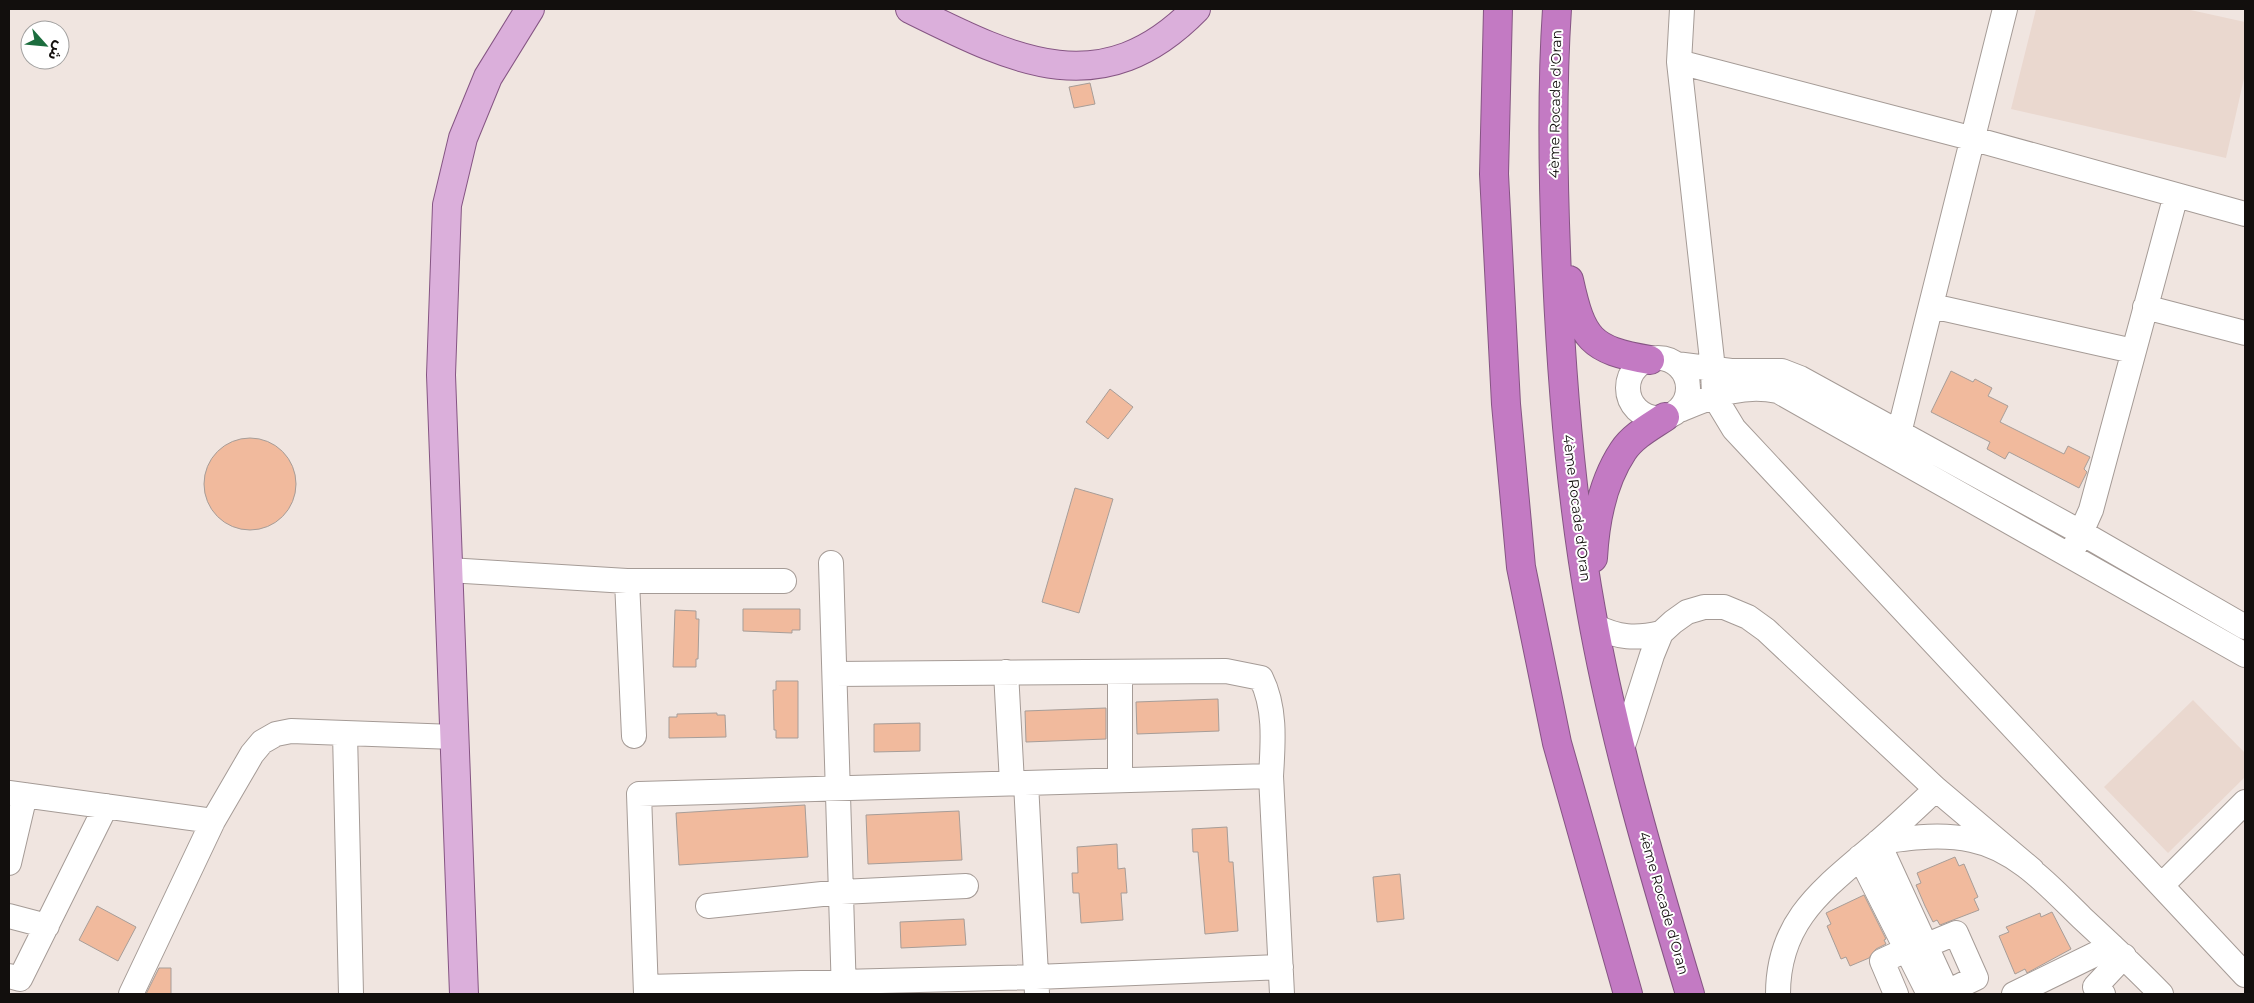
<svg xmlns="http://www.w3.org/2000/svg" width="2254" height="1003" font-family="Montserrat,'Noto Sans Arabic',sans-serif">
  <rect width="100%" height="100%" fill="#f0e5e0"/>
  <path fill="#ead8cf" d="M 2036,9 L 2186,9 L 2245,22 L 2245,74 L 2226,158 L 2011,109 Z
    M 2193,700 L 2245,753 L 2245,777 L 2168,853 L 2104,787 Z"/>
  <path fill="#f1ba9d" stroke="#a79d98" d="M 1090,83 L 1095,104 L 1074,108 L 1069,87 Z
    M 1951,371 L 1973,382 L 1975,379 L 1992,388 L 1988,396 L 2008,406 L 2000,422 L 2064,454 L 2068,446 L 2090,457 L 2084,469 L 2087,472 L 2079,488 L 2009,452 L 2005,459 L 1987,449 L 1990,442 L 1931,412 Z
    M 1110,389 L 1133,407 L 1108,439 L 1086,422 Z
    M204 484a46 46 0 1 1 92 0a46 46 0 1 1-92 0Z
    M 1075,488 L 1113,499 L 1079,613 L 1042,602 Z
    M 743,609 L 800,609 L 800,630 L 792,630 L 792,633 L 743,631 Z
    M 675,610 L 696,611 L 696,619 L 699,619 L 698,659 L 696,659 L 696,667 L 673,667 Z
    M 776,681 L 798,681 L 798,738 L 776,738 L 776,730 L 774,730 L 773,690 L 776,690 Z
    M 1218,699 L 1219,731 L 1137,734 L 1136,702 Z
    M 1106,708 L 1106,739 L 1026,742 L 1025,711 Z
    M 717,713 L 717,715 L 725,715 L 726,737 L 669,738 L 669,717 L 677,717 L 677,714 Z
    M 920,723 L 920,751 L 874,752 L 874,724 Z
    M 805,805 L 808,857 L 679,865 L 676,813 Z
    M 959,811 L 962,860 L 868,864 L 866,815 Z
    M 1227,827 L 1229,862 L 1233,862 L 1238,931 L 1205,934 L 1198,852 L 1193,852 L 1192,829 Z
    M 1117,844 L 1118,869 L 1125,868 L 1127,893 L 1121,893 L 1123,920 L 1081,923 L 1079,893 L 1073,893 L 1072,873 L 1078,873 L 1077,847 Z
    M 1955,857 L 1959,866 L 1964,864 L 1978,897 L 1974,899 L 1979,910 L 1940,925 L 1937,920 L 1933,922 L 1925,906 L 1916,885 L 1921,883 L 1917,873 Z
    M 1400,874 L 1404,919 L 1377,922 L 1373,877 Z
    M 1864,895 L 1886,939 L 1884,940 L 1886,944 L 1876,949 L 1869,958 L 1850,966 L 1846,957 L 1841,959 L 1836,947 L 1827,926 L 1831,924 L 1826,913 Z
    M 97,906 L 136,927 L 118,961 L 79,940 Z
    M 2052,912 L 2071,949 L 2027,973 L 2025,969 L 2015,974 L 1999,936 L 2009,932 L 2006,927 L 2040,913 L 2041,917 Z
    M 964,919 L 966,945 L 901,948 L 900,922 Z
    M 159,968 L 171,968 L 171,994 L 146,994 Z"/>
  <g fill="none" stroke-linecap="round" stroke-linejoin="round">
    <g stroke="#a59b96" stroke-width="26">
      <path id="minor" d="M 1682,9 L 1679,62 L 1713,369 L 1714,396 L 1734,429 L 2245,975
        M 1679,62 L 1974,139 L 2245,214
        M 1932,306 L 2133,351
        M 2145,307 L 2245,333
        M1628 388a30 30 0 1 1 60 0a30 30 0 1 1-60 0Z
        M 1676,364 L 1731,371 L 1782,371 L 1800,378 L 2082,533 L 2245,627
        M 1677,411 C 1712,397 1740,383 1778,391 L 2245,655
        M 1899,433 L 2005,9
        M 2075,546 L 2091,510 L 2176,195
        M 831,563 L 844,994
        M 448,570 L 627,581 L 784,581
        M 627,581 L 634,736
        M 1595,626 C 1618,638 1636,639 1661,633
        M 1006,672 L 1012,783
        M 1120,672 L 1120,780
        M 835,674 L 1226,671 L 1261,678 C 1276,708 1273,743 1271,776
        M 345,733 L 351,994
        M 1622,749 L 1652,655 L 1661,633 L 1673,622 L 1687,612 L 1704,607 L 1724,607 L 1748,617 L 1766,630 L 1936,789 L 2032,870
        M 1026,783 L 1037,994
        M 9,793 L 213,821
        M 1860,857 L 1929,994
        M 9,863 L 25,795
        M 2162,885 L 2245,802
        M 708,906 L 841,892 L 966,886
        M 9,916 L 47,926
        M 1927,945 L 1956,933 L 1976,978 L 1947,992
        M 9,976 L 20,979 L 106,806
        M 646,987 L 1036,977 L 1281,967
        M 131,994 L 213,821 L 252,754 L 262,742 L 276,734 L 291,731 L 454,737
        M 646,994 L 639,794 L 1271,776 L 1282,994
        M 1778,994 C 1778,919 1825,888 1877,843 C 1897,826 1917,807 1936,789
        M 1896,994 L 1882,961 L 1908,949
        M 1948,994 L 1878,842 C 1909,838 1940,833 1972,840 C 2017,849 2051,888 2082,918 C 2109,943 2136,968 2161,994
        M 2014,994 L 2112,946
        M 2103,994 L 2095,987 L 2124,956"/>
    </g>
    <g stroke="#855583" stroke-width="30">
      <path id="major" d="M 910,9 C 1013,60 1101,106 1196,9
        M 464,994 L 441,375 L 447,205 L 463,138 L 488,77 L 530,9"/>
    </g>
    <g stroke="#855583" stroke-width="30">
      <path id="highway" d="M 1498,9 L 1494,174 L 1506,404 L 1521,567 L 1557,743 L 1628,994
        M 1557,9 C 1551,97 1553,186 1557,275 C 1562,387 1571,499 1591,610 C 1614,740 1652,868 1690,994
        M 1569,280 C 1582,339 1590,350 1650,360
        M 1593,558 C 1595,522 1603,481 1623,451 C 1633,436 1650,427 1665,417"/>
    </g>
    <use href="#minor" stroke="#fff" stroke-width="24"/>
    <use href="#major" stroke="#dbafdb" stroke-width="28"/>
    <use href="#highway" stroke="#c37ac3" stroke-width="28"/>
  </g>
  <g text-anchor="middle" stroke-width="4" stroke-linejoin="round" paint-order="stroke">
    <g font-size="14" fill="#120f0d" stroke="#fff">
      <text transform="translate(1555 104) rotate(-89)" y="5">4ème Rocade d'Oran</text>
      <text transform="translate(1577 508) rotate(83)" y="5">4ème Rocade d'Oran</text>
      <text transform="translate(1664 903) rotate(74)" y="5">4ème Rocade d'Oran</text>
    </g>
  </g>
  <rect width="2254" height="1003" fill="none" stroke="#120f0d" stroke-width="20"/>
  <g transform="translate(45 45) rotate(117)"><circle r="24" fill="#ffffff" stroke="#a09f9e"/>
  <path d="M0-4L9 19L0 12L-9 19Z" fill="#1c6d3e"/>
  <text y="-8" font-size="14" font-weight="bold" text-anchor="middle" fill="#120f0d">ش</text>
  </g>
</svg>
